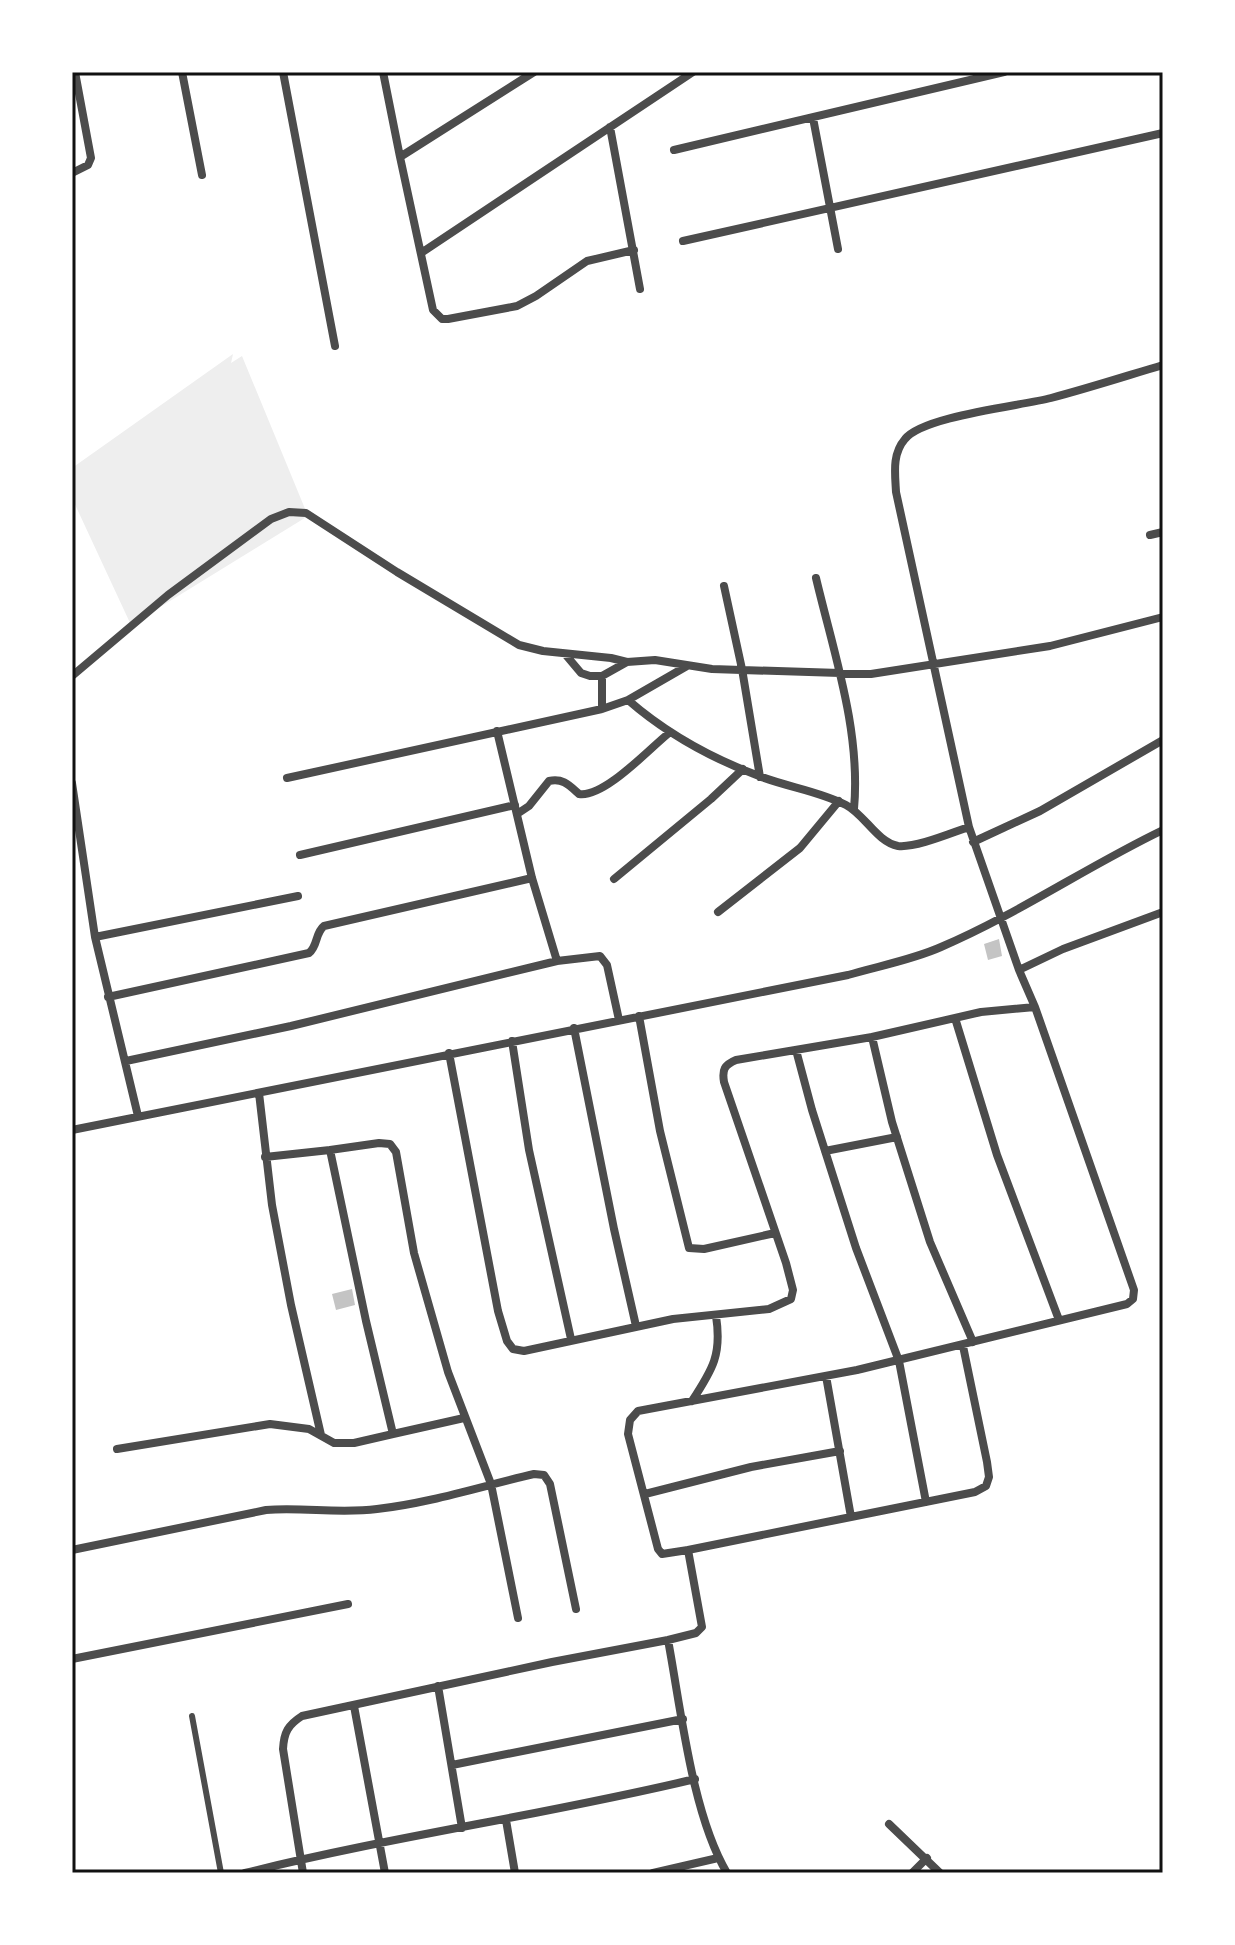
<svg xmlns="http://www.w3.org/2000/svg" width="1235" height="1945" font-family="'Fira Sans',sans-serif">
  <rect width="100%" height="100%" fill="#fff"/>
  <path fill="#eee" d="M 233,354 L 231,363 L 242,356 L 308,516 L 131,625 L 72,498 L 72,468 Z"/>
  <path fill="#c4c4c4" d="M 999,939 L 1002,956 L 988,960 L 984,944 Z
    M 352,1289 L 355,1305 L 336,1310 L 332,1294 Z"/>
  <g fill="none" stroke-linecap="round" stroke-linejoin="round">
    <path stroke="#4c4c4c" stroke-width="6" d="M 192,1716 L 221,1873"/>
    <path stroke="#4c4c4c" stroke-width="8" d="M 182,72 L 202,175
      M 283,72 L 335,346
      M 383,72 L 400,157
      M 534,72 L 400,157 L 433,310 L 442,319 L 448,319 L 517,306 L 536,296 L 587,261 L 634,250
      M 813,118 L 838,249
      M 610,127 L 640,289
      M 674,150 L 1004,72
      M 72,173 L 88,165 L 91,158 L 75,72
      M 683,241 L 1163,133
      M 421,253 L 693,72
      M 1163,365 C 1126,376 1089,388 1051,398 C 1020,406 923,416 905,439 C 892,454 895,473 896,492 L 969,827 L 1019,970 L 1063,949 L 1163,912
      M 1150,535 L 1163,532
      M 816,578 C 834,654 861,731 854,809
      M 724,586 L 742,669 L 760,777
      M 565,654 L 581,673 L 590,676 L 602,676 L 627,662 L 655,660 L 712,669 L 871,674 L 1050,646 L 1163,617
      M 72,676 L 168,595 L 271,519 L 289,512 L 306,513 L 397,572 L 519,645 L 543,651 L 611,658 L 627,662
      M 602,676 L 602,709
      M 628,700 C 667,734 711,758 759,776 C 787,787 819,791 846,805 C 865,815 877,842 898,846 C 916,848 951,833 969,827
      M 497,731 L 532,878 L 557,961
      M 287,778 L 602,709 L 628,700 L 687,666
      M 72,783 L 95,937 L 138,1116
      M 517,814 L 529,806 L 549,781 C 563,778 569,785 579,794 C 604,798 649,749 669,733
      M 973,842 L 1040,811 L 1163,740
      M 300,855 L 515,805
      M 614,879 L 711,799 L 743,769
      M 718,912 L 800,848 L 839,801
      M 95,937 L 298,896
      M 108,997 L 309,953 C 318,946 315,933 324,926 L 532,878
      M 639,1016 L 660,1131 L 689,1248 L 704,1249 L 775,1233
      M 955,1018 L 997,1155 L 1059,1320
      M 574,1028 L 614,1229 L 636,1326
      M 872,1037 L 892,1122 L 930,1242 L 973,1342
      M 512,1041 L 529,1150 L 571,1339
      M 796,1050 L 812,1110 L 856,1248 L 899,1361 L 926,1502
      M 449,1053 L 498,1311 L 507,1341 L 513,1349 L 524,1351 L 673,1319 L 769,1309 L 791,1299 L 793,1290 L 786,1263 L 724,1082 C 722,1070 724,1065 736,1060 L 872,1037 L 981,1012 L 1035,1007 L 1019,970
      M 126,1061 L 291,1026 L 557,961 L 600,956 L 607,965 L 619,1020
      M 259,1093 L 272,1205 L 291,1305 L 321,1435
      M 72,1130 L 848,975 C 878,966 912,960 941,947 C 1018,914 1088,866 1163,830
      M 330,1150 L 379,1143 L 390,1144 L 396,1152 L 414,1253 L 448,1372 L 491,1484 L 518,1618
      M 825,1151 L 897,1137
      M 692,1401 C 713,1369 722,1354 716,1316
      M 393,1434 L 464,1418
      M 117,1449 L 270,1424 L 309,1429 L 334,1443 L 354,1443 L 393,1434 L 366,1321 L 330,1150 L 265,1157
      M 645,1494 L 751,1467 L 840,1451
      M 851,1517 L 975,1492 L 986,1486 L 989,1477 L 987,1462 L 963,1346
      M 72,1550 L 266,1510 C 303,1507 340,1514 377,1509 C 430,1503 482,1486 534,1474 L 544,1475 L 550,1484 L 576,1609
      M 688,1550 L 851,1517 L 826,1376
      M 668,1640 C 681,1709 692,1814 727,1873
      M 72,1659 L 348,1604
      M 438,1686 L 462,1828
      M 354,1706 L 385,1873
      M 452,1765 L 683,1719
      M 506,1820 L 515,1873
      M 889,1824 L 940,1873
      M 245,1873 C 393,1836 545,1815 695,1779
      M 303,1873 L 283,1749 C 284,1732 288,1725 302,1716 L 552,1662 L 668,1640 L 696,1633 L 702,1627 L 688,1550 L 662,1554 L 658,1549 L 628,1434 L 630,1420 L 638,1411 L 857,1370 L 1127,1304 L 1133,1299 L 1134,1290 L 1035,1007
      M 653,1873 L 718,1858
      M 912,1873 L 927,1858"/>
  </g>
  <rect width="1235" height="1945" fill="none" stroke="#ffffff" stroke-width="148"/>
  <rect x="74" y="74" width="1087" height="1797" fill="none" stroke="#111" stroke-width="3"/>
</svg>
